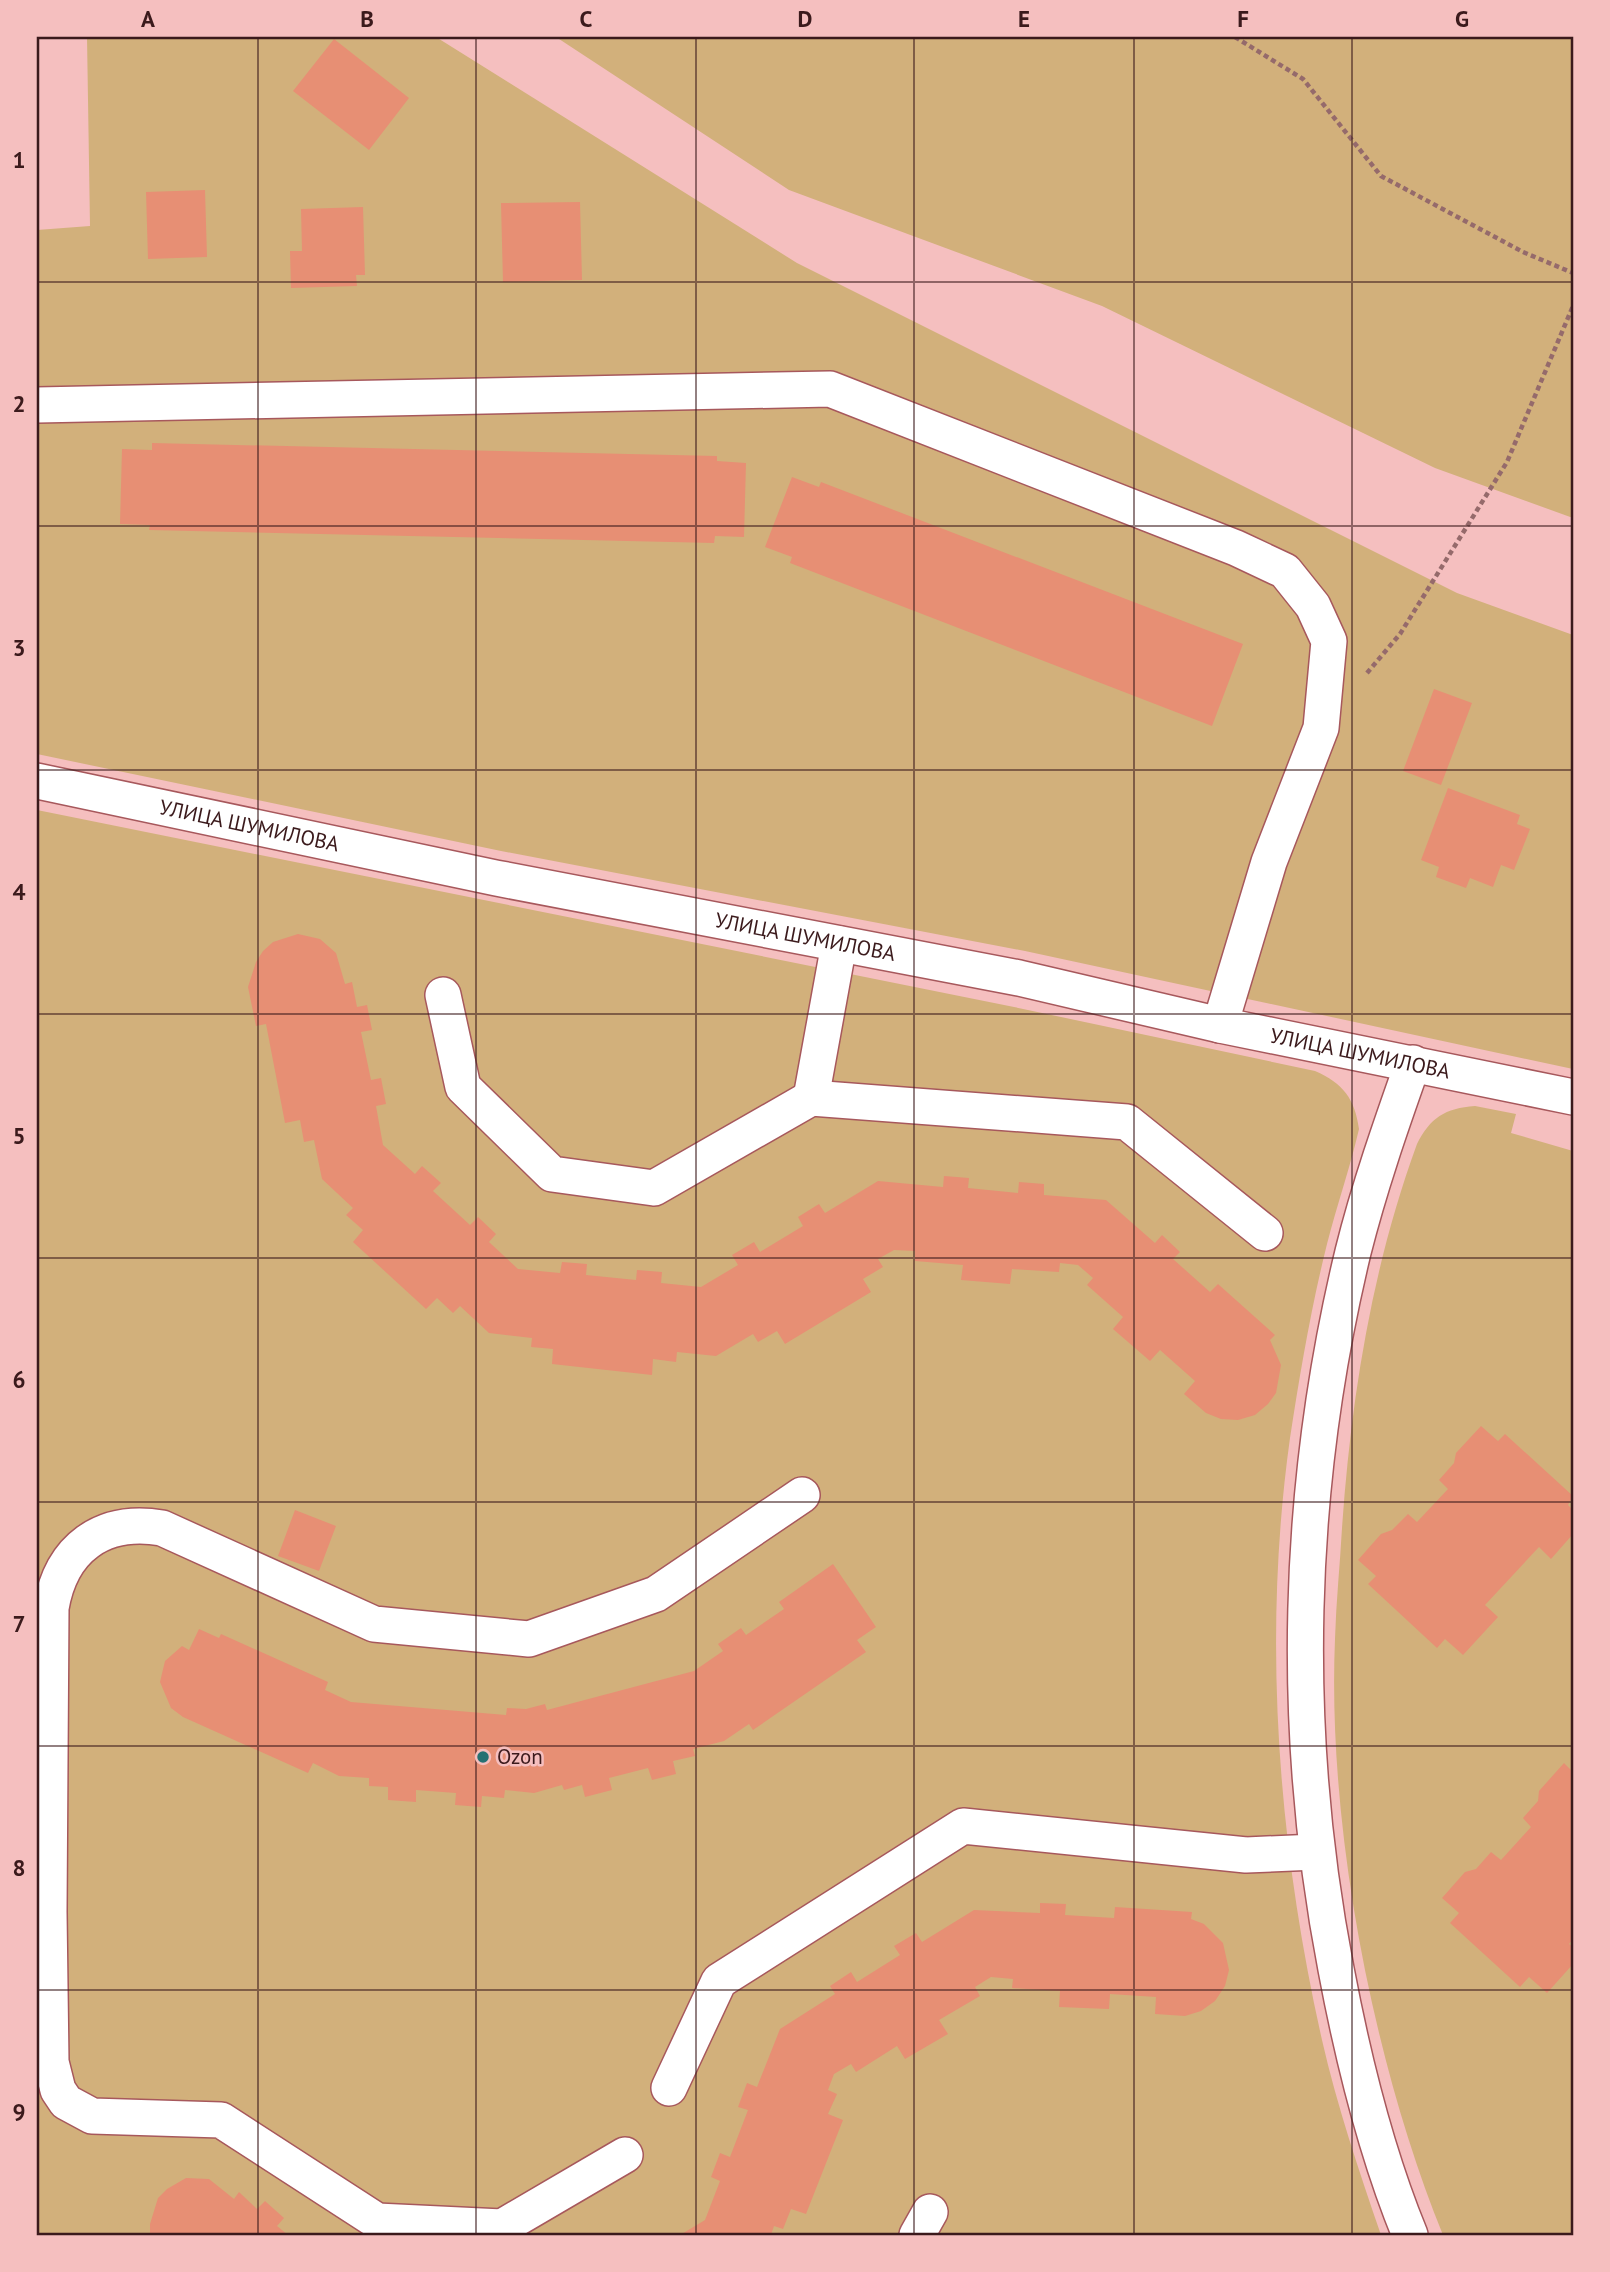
<svg xmlns="http://www.w3.org/2000/svg" width="1610" height="2272" font-family="'PT Sans',sans-serif">
  <rect width="100%" height="100%" fill="#f5bfbf"/>
  <path fill="#d2b07b" d="M 87,37 L 436,37 L 797,263 L 1457,593 L 1573,635 L 1573,1069 L 1025,951 L 501,851 L 37,754 L 37,230 L 90,226 Z
    M 556,37 L 1573,37 L 1573,518 L 1435,468 L 1102,306 L 789,190 Z
    M 37,810 L 1014,1007 L 1315,1071 C 1343,1083 1355,1099 1359,1129 C 1350,1168 1337,1205 1327,1244 C 1311,1308 1300,1373 1290,1438 C 1262,1638 1278,1845 1322,2040 C 1337,2106 1359,2171 1381,2235 L 37,2235 Z
    M 1475,1106 L 1516,1114 L 1511,1133 L 1573,1151 L 1573,2235 L 1443,2235 C 1373,2063 1327,1826 1335,1639 C 1336,1602 1340,1565 1342,1528 C 1351,1398 1372,1267 1417,1144 C 1430,1118 1445,1108 1475,1106 Z"/>
  <path fill="#e78f74" d="M 334,39 L 409,98 L 369,150 L 293,91 Z
    M 205,190 L 207,257 L 148,259 L 146,192 Z
    M 580,202 L 582,280 L 503,282 L 501,203 Z
    M 363,207 L 365,275 L 356,275 L 357,286 L 291,288 L 290,251 L 302,251 L 301,209 Z
    M 152,443 L 717,456 L 717,461 L 746,463 L 744,537 L 715,536 L 714,543 L 149,530 L 150,525 L 120,524 L 122,449 L 152,450 Z
    M 792,477 L 819,487 L 821,482 L 1243,644 L 1212,726 L 790,563 L 792,557 L 765,547 Z
    M 1434,689 L 1472,703 L 1441,785 L 1403,771 Z
    M 1448,788 L 1520,815 L 1517,824 L 1530,829 L 1514,870 L 1501,865 L 1493,887 L 1470,878 L 1466,888 L 1436,877 L 1439,867 L 1421,860 Z
    M 298,934 L 320,939 L 336,953 L 345,984 L 352,982 L 357,1007 L 367,1005 L 372,1030 L 361,1032 L 371,1080 L 381,1078 L 386,1104 L 376,1106 L 383,1145 L 415,1174 L 422,1166 L 441,1183 L 433,1191 L 470,1225 L 478,1217 L 496,1234 L 489,1242 L 518,1269 L 560,1273 L 562,1262 L 587,1264 L 586,1275 L 636,1280 L 637,1270 L 662,1272 L 661,1283 L 701,1287 L 738,1265 L 732,1255 L 754,1242 L 760,1252 L 803,1226 L 798,1217 L 819,1204 L 825,1213 L 878,1181 L 943,1187 L 944,1176 L 969,1178 L 968,1188 L 1018,1193 L 1019,1182 L 1044,1184 L 1044,1195 L 1106,1200 L 1155,1243 L 1162,1235 L 1180,1252 L 1173,1259 L 1210,1292 L 1218,1284 L 1275,1335 L 1270,1340 L 1281,1365 L 1276,1393 L 1268,1404 L 1255,1415 L 1238,1420 L 1221,1419 L 1206,1413 L 1184,1394 L 1195,1381 L 1160,1350 L 1150,1361 L 1113,1329 L 1123,1317 L 1087,1285 L 1093,1278 L 1078,1265 L 1060,1263 L 1059,1272 L 1012,1269 L 1010,1284 L 961,1280 L 963,1265 L 915,1261 L 915,1251 L 894,1250 L 878,1259 L 883,1267 L 863,1279 L 871,1292 L 785,1344 L 777,1331 L 758,1342 L 753,1334 L 716,1356 L 677,1352 L 676,1362 L 653,1359 L 652,1375 L 552,1364 L 553,1349 L 531,1347 L 532,1338 L 489,1333 L 460,1306 L 453,1313 L 437,1298 L 426,1309 L 353,1242 L 363,1230 L 346,1215 L 353,1208 L 322,1179 L 314,1140 L 304,1142 L 300,1120 L 285,1123 L 266,1024 L 256,1026 L 248,987 L 256,962 L 263,951 L 273,942 Z
    M 1481,1426 L 1498,1441 L 1505,1434 L 1573,1496 L 1568,1505 L 1573,1510 L 1573,1534 L 1551,1559 L 1539,1547 L 1485,1605 L 1498,1617 L 1463,1655 L 1445,1639 L 1437,1648 L 1368,1584 L 1376,1576 L 1358,1560 L 1381,1534 L 1392,1530 L 1408,1514 L 1417,1522 L 1448,1489 L 1439,1480 L 1454,1463 L 1456,1453 Z
    M 295,1510 L 336,1526 L 319,1571 L 278,1556 Z
    M 833,1564 L 876,1627 L 857,1640 L 866,1652 L 753,1730 L 749,1724 L 724,1741 L 693,1749 L 695,1756 L 673,1761 L 676,1774 L 652,1780 L 648,1768 L 609,1778 L 612,1790 L 585,1797 L 582,1785 L 564,1790 L 562,1785 L 534,1793 L 505,1790 L 504,1798 L 482,1796 L 481,1807 L 455,1805 L 456,1793 L 416,1790 L 416,1802 L 388,1800 L 388,1787 L 369,1786 L 369,1778 L 339,1776 L 313,1763 L 308,1773 L 183,1717 L 171,1708 L 160,1682 L 165,1661 L 182,1646 L 189,1650 L 199,1629 L 219,1638 L 221,1634 L 328,1682 L 325,1690 L 351,1702 L 506,1715 L 507,1708 L 526,1709 L 545,1704 L 547,1710 L 694,1671 L 723,1651 L 718,1644 L 741,1628 L 746,1635 L 784,1609 L 779,1602 Z
    M 1564,1763 L 1573,1772 L 1573,1939 L 1569,1944 L 1573,1947 L 1573,1964 L 1547,1993 L 1529,1977 L 1520,1987 L 1450,1923 L 1459,1913 L 1442,1898 L 1465,1872 L 1476,1869 L 1491,1852 L 1501,1860 L 1531,1827 L 1523,1818 L 1538,1801 L 1539,1791 Z
    M 1040,1903 L 1066,1904 L 1065,1915 L 1114,1918 L 1115,1907 L 1192,1912 L 1191,1919 L 1204,1924 L 1223,1943 L 1229,1970 L 1225,1986 L 1215,2001 L 1201,2011 L 1185,2016 L 1155,2014 L 1156,1997 L 1110,1994 L 1109,2009 L 1059,2007 L 1060,1991 L 1012,1988 L 1013,1979 L 991,1977 L 975,1987 L 980,1996 L 939,2020 L 948,2034 L 905,2059 L 897,2046 L 856,2072 L 851,2064 L 834,2074 L 828,2090 L 837,2094 L 828,2114 L 843,2120 L 806,2214 L 791,2209 L 783,2229 L 774,2226 L 771,2235 L 680,2235 L 705,2220 L 720,2181 L 711,2177 L 720,2153 L 730,2157 L 748,2110 L 738,2107 L 747,2083 L 757,2087 L 780,2029 L 835,1994 L 830,1986 L 851,1972 L 857,1982 L 900,1955 L 894,1946 L 916,1933 L 922,1942 L 974,1910 L 1040,1913 Z
    M 186,2178 L 209,2179 L 234,2199 L 239,2192 L 257,2209 L 265,2201 L 284,2218 L 277,2226 L 288,2235 L 150,2235 L 150,2224 L 158,2198 L 167,2189 Z"/>
  <g fill="none" stroke-linecap="round" stroke-linejoin="round">
    <g stroke="#a7585c" stroke-width="38">
      <g id="street">
        <path d="M 37,405 L 830,389 L 1236,548 L 1285,571 L 1313,606 L 1329,641 L 1321,728 L 1269,862 L 1220,1025"/>
        <path id="s1" d="M 37,781 L 496,878 L 1019,978 L 1220,1025 L 1573,1097"/>
        <path d="M 443,995 L 463,1087 L 552,1174 L 654,1188 L 811,1098 L 1127,1122 L 1265,1233"/>
        <path d="M 811,1098 L 839,944"/>
        <path d="M 669,2088 L 719,1981 L 963,1826 L 1246,1855 L 1316,1852"/>
        <path d="M 625,2155 L 502,2227 L 377,2221 L 221,2120 L 92,2116 L 66,2102 L 58,2090 L 51,2062 L 49,1912 L 51,1608 C 61,1548 102,1518 162,1528 L 374,1624 L 529,1639 L 656,1594 L 802,1495"/>
        <path d="M 917,2235 L 930,2212"/>
        <path d="M 1410,2235 C 1375,2150 1353,2059 1336,1969 C 1290,1731 1296,1488 1353,1252 C 1369,1188 1391,1125 1413,1063"/>
      </g>
    </g>
    <path stroke="#956a6b" stroke-width="4.5" stroke-dasharray="5 3.5" stroke-linecap="butt" d="M 1235,37 L 1303,79 L 1381,176 L 1523,252 L 1573,273
      M 1367,673 L 1400,634 L 1507,462 L 1573,306"/>
    <use href="#street" stroke="#fff" stroke-width="35"/>
  </g>
  <path fill="none" stroke="#3b1a1c" stroke-width="2" stroke-opacity="0.55" d="M 258,37 L 258,2235M 476,37 L 476,2235M 696,37 L 696,2235M 914,37 L 914,2235M 1134,37 L 1134,2235M 1352,37 L 1352,2235M 37,282 L 1573,282M 37,526 L 1573,526M 37,770 L 1573,770M 37,1014 L 1573,1014M 37,1258 L 1573,1258M 37,1502 L 1573,1502M 37,1746 L 1573,1746M 37,1990 L 1573,1990"/>
  <circle fill="#267173" stroke="#f5bfbf" stroke-width="2.5" cx="483" cy="1757" r="7"/>
  <g text-anchor="middle" stroke-width="5" stroke-linejoin="round" paint-order="stroke">
    <g font-size="21" fill="#3b1a1c" stroke="#f5bfbf">
      <text dy="7" stroke="none"><textPath href="#s1" startOffset="217">УЛИЦА ШУМИЛОВА</textPath></text>
      <text dy="7" stroke="none"><textPath href="#s1" startOffset="784">УЛИЦА ШУМИЛОВА</textPath></text>
      <text dy="7" stroke="none"><textPath href="#s1" startOffset="1351">УЛИЦА ШУМИЛОВА</textPath></text>
    </g>
    <g font-size="21" fill="#3b1a1c" stroke="#f5bfbf" text-anchor="start">
      <text x="497" y="1764">Ozon</text>
    </g>
  </g>
  <rect width="1610" height="2272" fill="none" stroke="#f5bfbf" stroke-width="77"/>
  <rect x="38" y="38" width="1534" height="2196" fill="none" stroke="#3b1a1c" stroke-width="2.5"/>
  <g font-size="23" text-anchor="middle" font-weight="bold" fill="#3b1a1c">
    <text x="148" y="27">A</text>
    <text x="367" y="27">B</text>
    <text x="586" y="27">C</text>
    <text x="805" y="27">D</text>
    <text x="1024" y="27">E</text>
    <text x="1243" y="27">F</text>
    <text x="1462" y="27">G</text>
    <text x="19" y="168">1</text>
    <text x="19" y="412">2</text>
    <text x="19" y="656">3</text>
    <text x="19" y="900">4</text>
    <text x="19" y="1144">5</text>
    <text x="19" y="1388">6</text>
    <text x="19" y="1632">7</text>
    <text x="19" y="1876">8</text>
    <text x="19" y="2120">9</text>
  </g>
</svg>
